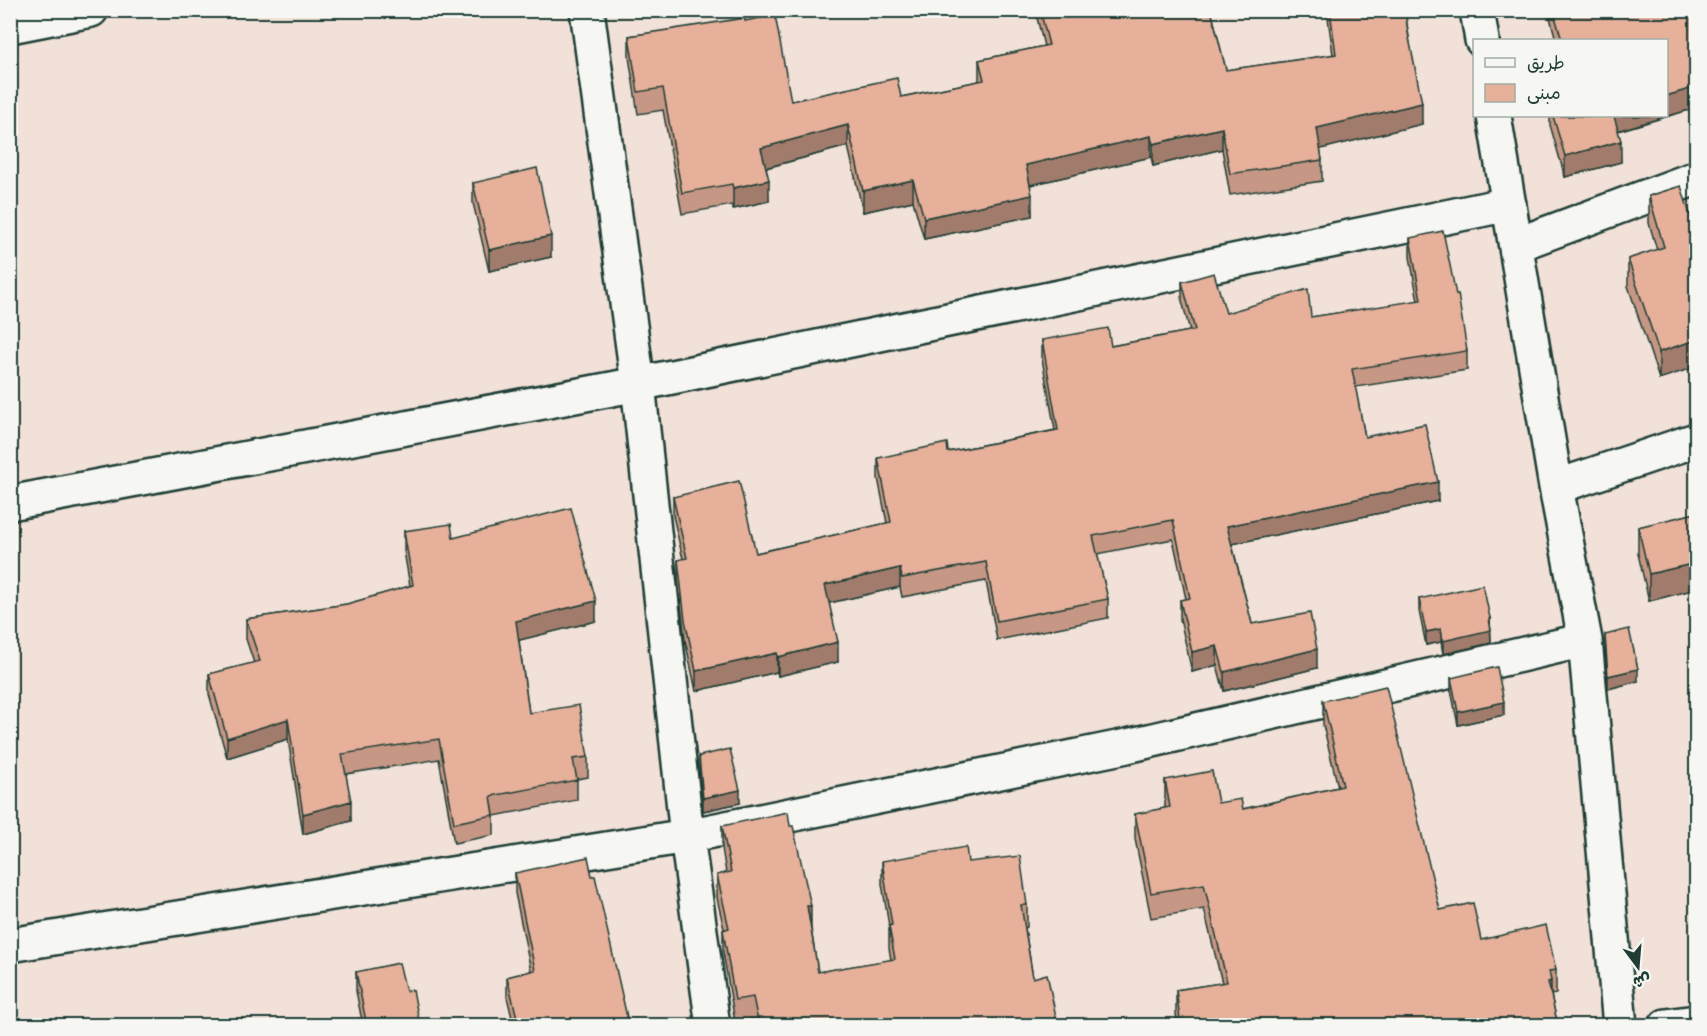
<svg xmlns="http://www.w3.org/2000/svg" width="1707" height="1036" font-family="Itim,'Playpen Sans Arabic',sans-serif">
  <rect width="100%" height="100%" fill="#f1e1d8"/>
  <filter id="ink" filterUnits="userSpaceOnUse"><feTurbulence type="fractalNoise" baseFrequency=".0167" numOctaves="2"/><feDisplacementMap in="SourceGraphic" scale="12" xChannelSelector="R" yChannelSelector="G"/><feConvolveMatrix kernelMatrix="1 2 1 2 8 2 1 2 1" color-interpolation-filters="sRGB"/></filter>
  <g filter="url(#ink)">
    <g fill="none" stroke-linecap="round" stroke-linejoin="round">
      <g stroke="#1f3d34" stroke-width="38">
        <path id="minor" d="M 587,10 L 638,384 L 687,836 L 713,1026
          M 1477,10 L 1482,40
          M 10,26 L 91,10
          M 1494,116 L 1556,487 L 1585,640 L 1620,1026
          M 1516,245 L 1696,178
          M 1556,487 L 1696,440
          M 10,503 L 638,384 L 1509,204
          M 10,945 L 687,836 L 1127,746 L 1585,640
          M 1666,1026 L 1696,1022"/>
      </g>
      <use href="#minor" stroke="#f6f6f2" stroke-width="33"/>
    </g>
    <path fill="#c69784" stroke="#1f3d34" stroke-width="1.5" d="M 1035,10 L 1211,10 L 1226,70 L 1333,55 L 1327,10 L 1405,10 L 1422,124 L 1320,149 L 1322,160 L 1322,181 L 1230,195 L 1222,149 L 1153,166 L 1151,157 L 1030,185 L 1032,216 L 924,239 L 913,201 L 863,212 L 848,146 L 766,168 L 769,201 L 733,209 L 732,205 L 682,214 L 663,110 L 638,114 L 629,57 L 629,36 L 745,21 L 791,101 L 901,97 L 979,81 L 979,60 L 1044,46 Z
      M 1548,10 L 1696,10 L 1696,108 L 1618,131 L 1621,162 L 1565,177 L 1550,125 L 1550,116 L 1666,116 L 1666,40 L 1556,40 Z
      M 473,183 L 551,257 L 489,271 L 473,203 Z
      M 1681,186 L 1659,379 L 1628,286 L 1628,259 L 1657,250 L 1649,223 L 1649,196 Z
      M 1410,238 L 1467,351 L 1467,370 L 1355,387 L 1365,437 L 1438,501 L 1232,544 L 1252,624 L 1317,668 L 1224,691 L 1217,665 L 1192,672 L 1180,619 L 1180,600 L 1186,599 L 1173,539 L 1097,554 L 1108,599 L 1108,618 L 997,640 L 986,581 L 902,597 L 900,587 L 829,603 L 838,662 L 778,676 L 777,672 L 696,691 L 685,640 L 678,579 L 678,560 L 683,559 L 673,516 L 673,497 L 756,553 L 887,523 L 878,478 L 878,458 L 948,452 L 1055,430 L 1042,359 L 1042,340 L 1111,346 L 1190,331 L 1182,301 L 1182,282 L 1226,313 L 1311,317 L 1418,301 L 1410,257 Z
      M 1696,513 L 1696,589 L 1649,601 L 1638,554 L 1638,527 Z
      M 404,531 L 453,538 L 596,621 L 519,640 L 529,713 L 588,757 L 588,777 L 577,779 L 577,800 L 494,816 L 494,835 L 454,843 L 439,759 L 346,774 L 351,821 L 303,834 L 288,739 L 227,758 L 209,694 L 209,674 L 254,663 L 246,639 L 246,619 L 347,604 L 410,586 L 404,551 Z
      M 1419,599 L 1490,618 L 1491,643 L 1443,654 L 1441,642 L 1426,645 L 1419,611 Z
      M 1605,635 L 1638,681 L 1608,689 L 1605,648 Z
      M 1451,678 L 1504,715 L 1458,725 L 1451,690 Z
      M 1323,701 L 1440,910 L 1481,940 L 1556,970 L 1556,994 L 1551,995 L 1558,1026 L 1178,1026 L 1176,1014 L 1176,990 L 1222,983 L 1204,909 L 1151,918 L 1135,839 L 1135,814 L 1165,808 L 1165,780 L 1218,803 L 1243,809 L 1338,787 L 1323,725 Z
      M 699,756 L 740,803 L 703,811 L 699,769 Z
      M 722,826 L 811,928 L 818,972 L 891,960 L 889,948 L 889,926 L 882,884 L 882,861 L 968,862 L 1027,905 L 1027,927 L 1025,928 L 1033,978 L 1058,1026 L 755,1026 L 753,1019 L 735,1022 L 723,952 L 723,930 L 724,929 L 717,898 L 717,875 L 726,873 L 722,848 Z
      M 515,873 L 592,876 L 629,1026 L 514,1026 L 507,997 L 507,977 L 531,971 L 515,893 Z
      M 356,972 L 406,991 L 420,1026 L 363,1026 L 356,991 Z"/>
    <path fill="#a17b6c" stroke="#1f3d34" stroke-width="1.5" d="M 1696,87 L 1696,108 L 1613,132 L 1613,116 L 1666,116 L 1666,96 Z
      M 1422,103 L 1422,124 L 1317,150 L 1317,128 Z
      M 848,125 L 848,146 L 761,169 L 761,148 Z
      M 1222,128 L 1222,149 L 1153,166 L 1153,144 Z
      M 1151,136 L 1151,157 L 1026,186 L 1026,165 Z
      M 1621,141 L 1621,162 L 1565,177 L 1565,156 Z
      M 769,180 L 769,201 L 733,209 L 733,188 Z
      M 913,180 L 913,201 L 863,212 L 863,191 Z
      M 1032,195 L 1032,216 L 924,239 L 924,218 Z
      M 551,236 L 551,257 L 489,271 L 489,250 Z
      M 1696,340 L 1696,367 L 1659,379 L 1659,352 Z
      M 1438,482 L 1438,501 L 1227,545 L 1227,526 Z
      M 1696,563 L 1696,589 L 1649,601 L 1649,574 Z
      M 900,568 L 900,587 L 825,604 L 825,585 Z
      M 596,601 L 596,621 L 516,641 L 516,621 Z
      M 1490,618 L 1491,643 L 1443,654 L 1443,641 Z
      M 1441,629 L 1441,642 L 1426,645 L 1426,632 Z
      M 838,642 L 838,662 L 778,676 L 778,657 Z
      M 1217,646 L 1217,665 L 1192,672 L 1192,652 Z
      M 1317,649 L 1317,668 L 1224,691 L 1224,672 Z
      M 777,653 L 777,672 L 696,691 L 696,671 Z
      M 1638,669 L 1638,681 L 1608,689 L 1608,676 Z
      M 1504,702 L 1504,715 L 1458,725 L 1458,712 Z
      M 288,719 L 288,739 L 227,758 L 227,738 Z
      M 740,790 L 740,803 L 703,811 L 703,798 Z
      M 351,801 L 351,821 L 303,834 L 303,814 Z
      M 807,906 L 811,906 L 811,928 Z
      M 1551,981 L 1551,1006 L 1548,982 Z"/>
    <path fill="#e6b09a" stroke="#1f3d34" stroke-width="1.5" d="M 1040,10 L 1211,10 L 1226,70 L 1336,54 L 1330,10 L 1405,10 L 1408,33 L 1422,103 L 1317,128 L 1322,160 L 1230,174 L 1222,128 L 1153,144 L 1151,136 L 1026,165 L 1032,195 L 924,218 L 913,180 L 863,191 L 848,125 L 761,148 L 769,180 L 733,188 L 732,184 L 682,193 L 663,88 L 638,92 L 629,36 L 745,18 L 745,21 L 775,15 L 791,101 L 897,78 L 901,97 L 984,80 L 979,60 L 1049,45 Z
      M 1553,10 L 1696,10 L 1696,87 L 1666,96 L 1666,40 L 1562,40 Z
      M 1553,116 L 1614,116 L 1621,141 L 1565,156 Z
      M 537,168 L 551,236 L 489,250 L 473,183 Z
      M 1681,186 L 1696,233 L 1696,340 L 1659,352 L 1628,259 L 1664,247 L 1649,196 Z
      M 1443,231 L 1456,295 L 1458,294 L 1467,351 L 1352,369 L 1365,437 L 1425,424 L 1438,482 L 1227,526 L 1252,624 L 1310,613 L 1317,649 L 1224,672 L 1217,646 L 1192,652 L 1180,600 L 1190,598 L 1173,520 L 1093,536 L 1108,599 L 997,621 L 986,562 L 902,578 L 900,568 L 825,585 L 838,642 L 778,657 L 777,653 L 696,671 L 685,620 L 678,560 L 687,558 L 673,497 L 739,481 L 756,553 L 891,522 L 878,458 L 947,443 L 948,452 L 1058,430 L 1042,340 L 1108,328 L 1111,346 L 1195,330 L 1182,282 L 1214,273 L 1226,313 L 1308,289 L 1311,317 L 1421,300 L 1410,238 Z
      M 571,508 L 596,601 L 516,621 L 529,713 L 579,705 L 588,757 L 573,759 L 577,780 L 491,796 L 494,815 L 454,823 L 439,739 L 342,754 L 351,801 L 303,814 L 288,719 L 227,738 L 209,674 L 260,661 L 246,619 L 347,604 L 413,585 L 404,531 L 451,524 L 453,538 Z
      M 1696,513 L 1696,563 L 1649,574 L 1638,527 Z
      M 1483,585 L 1490,618 L 1489,619 L 1491,630 L 1443,641 L 1441,629 L 1426,632 L 1419,599 Z
      M 1629,629 L 1638,669 L 1608,676 L 1605,635 Z
      M 1497,667 L 1504,702 L 1458,712 L 1451,678 Z
      M 1386,686 L 1440,910 L 1473,903 L 1481,940 L 1546,925 L 1556,970 L 1549,971 L 1551,981 L 1548,982 L 1558,1026 L 1181,1026 L 1176,990 L 1227,982 L 1204,884 L 1151,893 L 1135,814 L 1170,807 L 1165,780 L 1212,771 L 1218,803 L 1241,799 L 1243,809 L 1343,786 L 1323,701 Z
      M 730,749 L 740,790 L 703,798 L 699,756 Z
      M 788,812 L 790,826 L 793,826 L 811,906 L 807,906 L 818,972 L 895,959 L 889,926 L 892,925 L 882,861 L 966,847 L 968,862 L 1020,856 L 1027,905 L 1021,905 L 1033,978 L 1047,974 L 1058,1026 L 759,1026 L 753,997 L 735,1000 L 723,930 L 729,928 L 717,875 L 731,872 L 722,826 Z
      M 588,857 L 592,876 L 595,876 L 629,1026 L 519,1026 L 507,977 L 535,970 L 515,873 Z
      M 399,963 L 406,991 L 413,990 L 420,1026 L 367,1026 L 356,972 Z"/>
  </g>
  <rect width="1707" height="1036" fill="none" stroke="#f6f6f2" stroke-width="36"/>
  <rect x="18" y="18" width="1671" height="1000" fill="none" stroke="#1f3d34" stroke-width="2" filter="url(#ink)"/>
  <rect x="1473" y="39" width="195" height="78" fill="#f6f6f2" stroke="#a0aca6" stroke-width="1.5"/>
  <rect x="1485" y="58" width="30" height="9" fill="#f6f6f2" stroke="#a0aca6" stroke-width="1.5"/>
  <text x="1527" y="69" font-size="18" fill="#1f3d34">طريق</text>
  <rect x="1485" y="84" width="30" height="18" fill="#e6b09a" stroke="#a0aca6" stroke-width="1.5"/>
  <text x="1527" y="99" font-size="18" fill="#1f3d34">مبنى</text>
  <g transform="translate(1638 967) rotate(164)" stroke="#f6f6f2" stroke-width="4.5" paint-order="stroke">
  <path d="M0-4.5L10 22L0 15L-10 22Z" fill="#1f3d34"/>
  <text y="-9" font-size="16" font-weight="bold" text-anchor="middle" fill="#1f3d34">ش</text>
  </g>
</svg>
